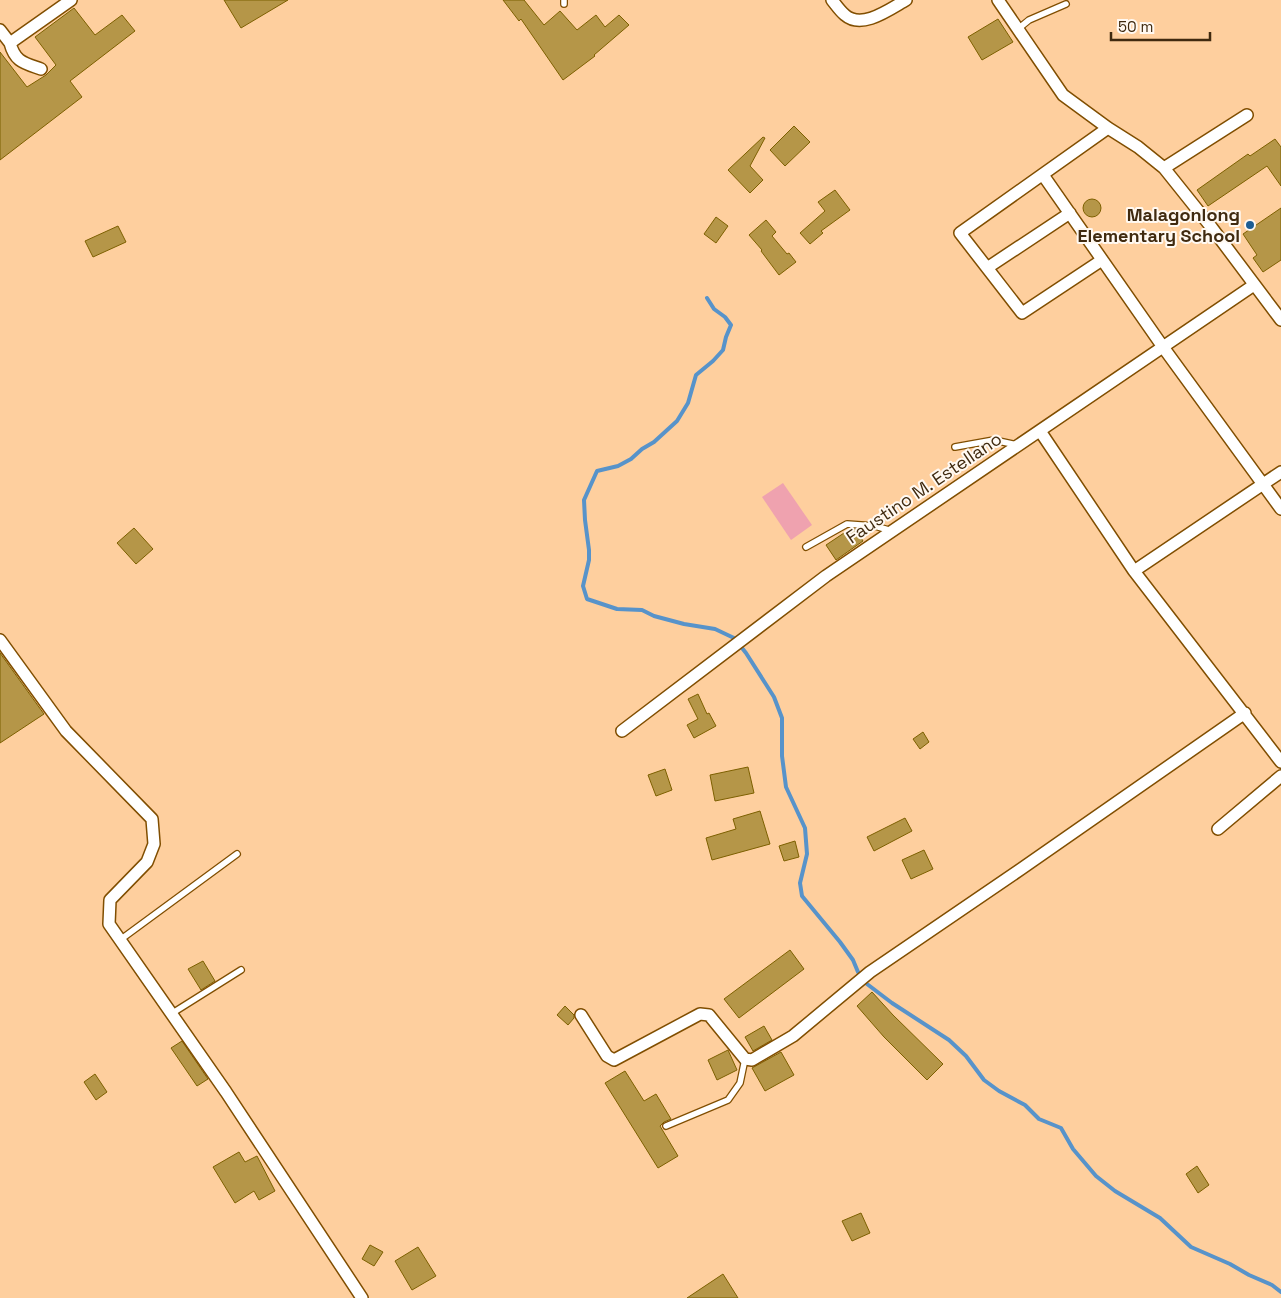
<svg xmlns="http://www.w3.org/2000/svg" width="1281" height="1298" font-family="'Space Grotesk',sans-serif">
  <rect width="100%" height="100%" fill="#fecf9e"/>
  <path fill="#efa2af" d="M 783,483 L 812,525 L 791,540 L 762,497 Z"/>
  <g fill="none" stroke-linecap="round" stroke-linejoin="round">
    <path stroke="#5793ca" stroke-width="4" d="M 707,298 L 714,309 L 725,317 L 731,325 L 726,337 L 723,350 L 713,361 L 696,375 L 688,403 L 677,421 L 654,442 L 642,449 L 631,459 L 618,466 L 597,471 L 584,500 L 585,520 L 589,550 L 589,560 L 583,586 L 587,599 L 617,609 L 642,610 L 654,616 L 684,624 L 715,629 L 734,638 L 746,653 L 774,697 L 782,718 L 782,756 L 786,787 L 805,828 L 807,854 L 800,883 L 802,896 L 840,942 L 853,960 L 858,972
      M 867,984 L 892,1003 L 949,1040 L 966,1056 L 984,1080 L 999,1091 L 1025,1105 L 1039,1119 L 1061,1128 L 1073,1149 L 1096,1176 L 1115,1191 L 1160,1218 L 1191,1247 L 1230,1264 L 1249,1275 L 1272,1285 L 1281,1292"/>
  </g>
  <path fill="#b59648" stroke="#7d6000" d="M 224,0 L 288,0 L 241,28 Z
    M 503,0 L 524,0 L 544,25 L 560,11 L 577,30 L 596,15 L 605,27 L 619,15 L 629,25 L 594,55 L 595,56 L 563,80 L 521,19 L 519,21 Z
    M 74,8 L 95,35 L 122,15 L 135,31 L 70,81 L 82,97 L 0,160 L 0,52 L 27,87 L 46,75 L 56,65 L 35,37 Z
    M 998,19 L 1013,42 L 982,60 L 968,37 Z
    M 794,126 L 810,142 L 785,166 L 770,150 Z
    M 763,137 L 765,138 L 750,166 L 763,180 L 750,193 L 728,170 Z
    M 1275,139 L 1281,147 L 1281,186 L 1267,166 L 1208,206 L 1197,190 L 1248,154 L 1250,156 Z
    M 835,190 L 850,210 L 821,231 L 823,233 L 810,244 L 800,233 L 825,211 L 818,202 Z
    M1083 208a9 9 0 1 1 18 0a9 9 0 1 1-18 0Z
    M 1281,208 L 1281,260 L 1263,272 L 1253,258 L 1257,255 L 1243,234 Z
    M 716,217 L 728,226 L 716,243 L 704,234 Z
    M 766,220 L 776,232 L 772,236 L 787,254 L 789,253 L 796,262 L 779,275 L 761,251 L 762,250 L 749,235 Z
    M 118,226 L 126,242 L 93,257 L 85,241 Z
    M 134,528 L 153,549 L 136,564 L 117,543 Z
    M 850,529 L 855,529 L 863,541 L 836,560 L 826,545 Z
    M 0,653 L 44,714 L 0,743 Z
    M 698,694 L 707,714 L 709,713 L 716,726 L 694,738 L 687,725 L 698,719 L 688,699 Z
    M 923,732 L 929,742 L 920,749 L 913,739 Z
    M 748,767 L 754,793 L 715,801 L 710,775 Z
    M 665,769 L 672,790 L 656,796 L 648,775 Z
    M 760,811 L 770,844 L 712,860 L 706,838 L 736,829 L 733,819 Z
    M 905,818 L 912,831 L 874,851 L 867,837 Z
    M 795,841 L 799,857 L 784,861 L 779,846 Z
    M 924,850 L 933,869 L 911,879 L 902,860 Z
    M 790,950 L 804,969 L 739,1018 L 724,999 Z
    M 203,961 L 215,981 L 201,990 L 188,969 Z
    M 872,992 L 893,1015 L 943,1064 L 927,1080 L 884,1037 L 857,1006 Z
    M 565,1006 L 574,1015 L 574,1018 L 568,1025 L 557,1015 Z
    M 764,1026 L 772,1040 L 753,1051 L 745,1037 Z
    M 182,1041 L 208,1079 L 197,1086 L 171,1048 Z
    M 728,1050 L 737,1070 L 717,1080 L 708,1060 Z
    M 781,1052 L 794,1075 L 765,1091 L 752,1068 Z
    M 625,1071 L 644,1101 L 656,1094 L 671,1119 L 664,1122 L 660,1126 L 678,1156 L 658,1168 L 605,1083 Z
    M 95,1074 L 107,1092 L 96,1100 L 84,1082 Z
    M 239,1152 L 245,1162 L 257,1156 L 275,1191 L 259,1200 L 254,1191 L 235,1203 L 213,1167 Z
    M 1197,1166 L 1209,1185 L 1198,1193 L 1186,1174 Z
    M 861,1213 L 870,1233 L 852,1241 L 842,1221 Z
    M 370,1245 L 383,1252 L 374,1266 L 362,1259 Z
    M 418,1247 L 436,1276 L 412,1290 L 395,1261 Z
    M 723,1274 L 738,1298 L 687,1298 Z"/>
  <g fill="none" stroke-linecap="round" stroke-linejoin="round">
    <g stroke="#804e00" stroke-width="8">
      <path id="lane" d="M 564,0 L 564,4
        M 1018,29 L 1029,20 L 1066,4
        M 955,447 L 994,440 L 1017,445
        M 806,547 L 847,524 L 875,526 L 892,531
        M 120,940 L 237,854
        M 171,1014 L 241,970
        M 666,1126 L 728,1100 L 740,1083 L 745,1059"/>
    </g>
    <g stroke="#804e00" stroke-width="14">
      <path id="street" d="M 832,0 C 836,5 840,11 845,15 C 862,30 890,9 906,0
        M 998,0 L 1063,95 L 1108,128 L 1138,147 L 1164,168 L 1212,228 L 1281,320
        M 0,30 L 10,43 L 71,0
        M 10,43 C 15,62 24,63 41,69
        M 1164,168 L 1247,115
        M 1043,175 L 1163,347 L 1281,509
        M 1102,260 L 1022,313 L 960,233 L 1108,128
        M 987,268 L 1070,213
        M 1040,431 L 1134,571 L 1281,762
        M 1134,571 L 1281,472
        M 0,640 L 66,731 L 152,819 L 154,844 L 147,862 L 110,900 L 109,924 L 226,1092 L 362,1298
        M 622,731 L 826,576 L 1254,285
        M 1218,829 L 1281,776
        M 581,1015 L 607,1056 L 614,1060 L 700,1014 L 709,1015 L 745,1059 L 752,1060 L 793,1036 L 870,972 L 1021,869 L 1245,713"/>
    </g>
    <use href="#lane" stroke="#fff" stroke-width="5.5"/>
    <use href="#street" stroke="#fff" stroke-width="11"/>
  </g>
  <circle fill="#1d5d93" stroke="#fff9f2" stroke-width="2" cx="1250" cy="225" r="5"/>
  <g text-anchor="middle" stroke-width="4" stroke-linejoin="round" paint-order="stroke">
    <g font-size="18" font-weight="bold" fill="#402a0f" stroke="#fff9f2" text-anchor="end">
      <text x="1240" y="221">Malagonlong<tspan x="1240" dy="21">Elementary School</tspan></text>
    </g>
    <g font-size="18" fill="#402a0f" stroke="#fff9f2">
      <text transform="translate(924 488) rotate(-34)" y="6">Faustino M. Estellano</text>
    </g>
  </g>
  <path d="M1111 32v8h99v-8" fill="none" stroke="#402a0f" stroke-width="2.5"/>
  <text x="1118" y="32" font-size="15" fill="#402a0f" stroke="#fff9f2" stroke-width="4" paint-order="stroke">50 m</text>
</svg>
